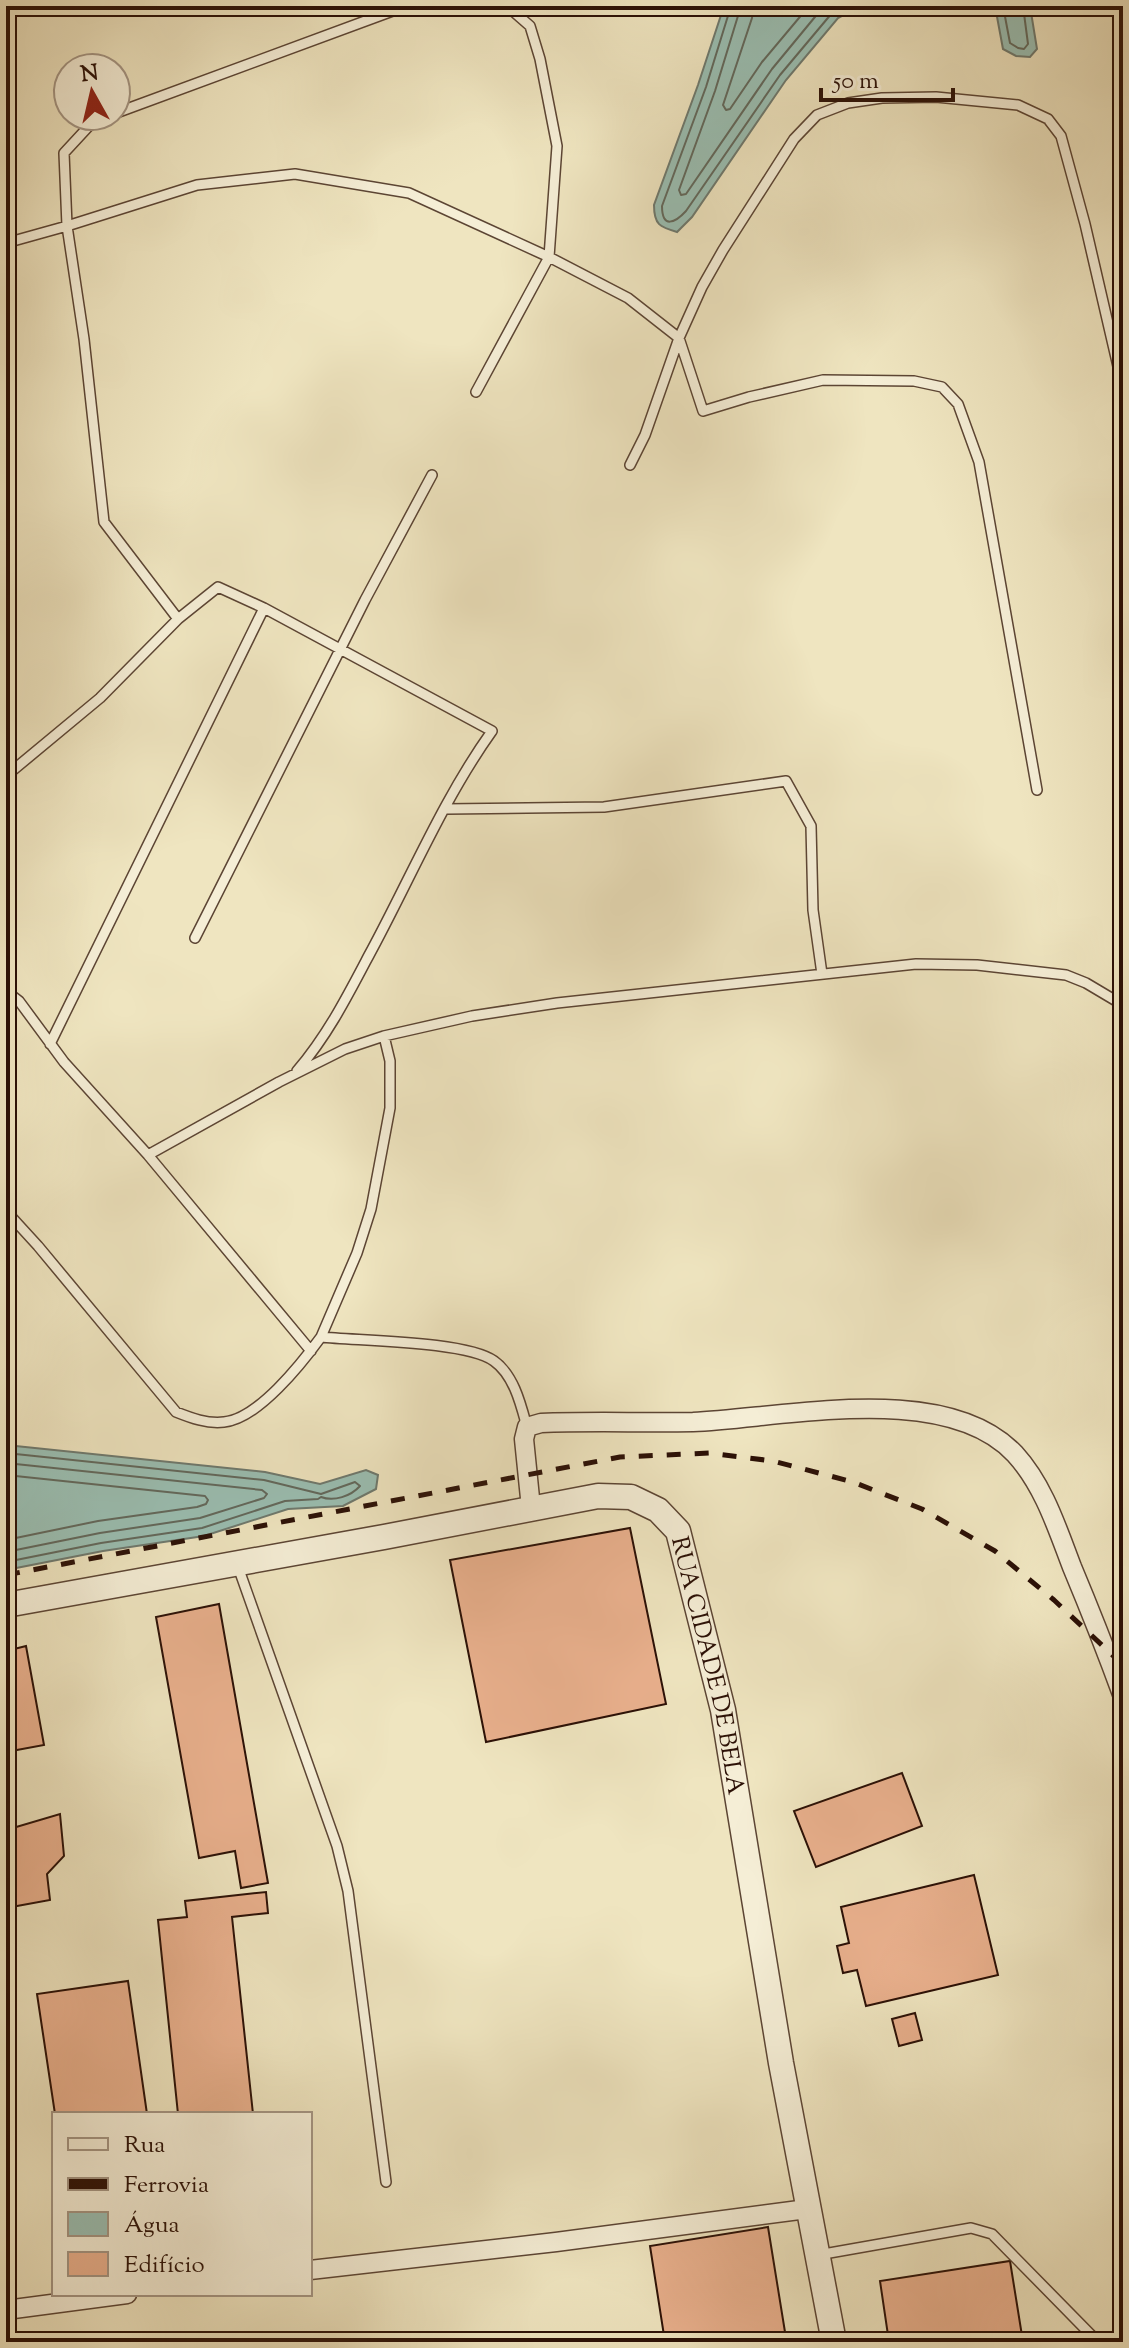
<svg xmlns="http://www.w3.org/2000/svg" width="1129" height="2348" font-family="'Sorts Mill Goudy',serif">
  <rect width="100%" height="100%" fill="#efe5c0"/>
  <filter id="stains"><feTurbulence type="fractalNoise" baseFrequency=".0025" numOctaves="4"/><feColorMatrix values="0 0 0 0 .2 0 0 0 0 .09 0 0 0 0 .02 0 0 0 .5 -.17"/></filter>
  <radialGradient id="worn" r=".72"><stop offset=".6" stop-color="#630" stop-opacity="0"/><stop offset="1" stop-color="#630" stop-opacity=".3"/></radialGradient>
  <path fill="#9abfb3" stroke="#6e796e" stroke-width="2" d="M 724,6 L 860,6 L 838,18 L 786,80 L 692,217 L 677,232 C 660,227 654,225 654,205 L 698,85 Z
    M 995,6 L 1030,6 L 1037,49 L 1030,57 L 1016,56 L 1003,49 Z
    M 6,1445 L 265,1472 L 320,1484 L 366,1470 L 378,1475 L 376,1489 L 343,1506 L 288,1509 L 204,1536 L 103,1551 L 6,1570 Z"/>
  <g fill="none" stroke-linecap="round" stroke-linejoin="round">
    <path stroke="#62685c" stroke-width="2" d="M 731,6 L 706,87 L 662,206 C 662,229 675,223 686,211 L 780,75 L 832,13 L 843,6
      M 741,6 L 715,91 L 679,190 L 681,195 L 686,194 L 772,69 L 824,6
      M 753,6 L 752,18 L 723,105 L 726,110 L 730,109 L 762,62 L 809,6
      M 1003,6 L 1010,43 L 1018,48 L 1024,49 L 1028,44 L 1023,6
      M 6,1453 L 264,1480 L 321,1494 L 355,1482 L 360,1486 C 351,1496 334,1502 321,1497 L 318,1499 L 285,1501 L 202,1528 L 101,1543 L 6,1562
      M 6,1463 L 262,1490 L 267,1494 L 264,1498 L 200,1518 L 100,1533 L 6,1552
      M 6,1475 L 205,1496 L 208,1500 L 206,1504 L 197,1507 L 98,1521 L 6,1540"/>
  </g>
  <path fill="#e9b08d" stroke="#2b1006" stroke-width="2" d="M 630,1528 L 666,1704 L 486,1742 L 450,1560 Z
    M 219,1604 L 268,1883 L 241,1888 L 235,1851 L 199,1858 L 156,1617 Z
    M 26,1646 L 44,1745 L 6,1752 L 6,1651 Z
    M 902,1773 L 922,1826 L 816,1867 L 794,1811 Z
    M 60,1814 L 64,1856 L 47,1874 L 50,1900 L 6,1908 L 6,1830 Z
    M 974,1875 L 998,1975 L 866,2006 L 857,1970 L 843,1973 L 837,1946 L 849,1943 L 841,1907 Z
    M 266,1892 L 268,1913 L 232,1917 L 253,2114 L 178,2114 L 158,1920 L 187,1917 L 185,1901 Z
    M 6,1946 L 12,2007 L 6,2007 Z
    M 128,1981 L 147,2114 L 55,2114 L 37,1994 Z
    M 915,2013 L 922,2040 L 899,2046 L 892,2019 Z
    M 768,2227 L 785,2332 L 726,2342 L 665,2342 L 650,2246 Z
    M 1010,2261 L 1023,2342 L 889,2342 L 880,2281 Z"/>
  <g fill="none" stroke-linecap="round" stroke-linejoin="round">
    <g stroke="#5c4534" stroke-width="12">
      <path id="service" d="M 507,6 L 530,26 L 540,59 L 557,146 L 549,257 L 628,298 L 679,338 L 703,411 L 749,397 L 823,380 L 914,381 L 942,387 L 958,404 L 979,462 L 1037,790
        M 116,113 L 406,6
        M 109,116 L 89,126 L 64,153 L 67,226 L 197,185 L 295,174 L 409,193 L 549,257 L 476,392
        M 6,243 L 67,226 L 84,339 L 104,522 L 178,619
        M 630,465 L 645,435 L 679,338 L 702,287 L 723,250 L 794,139 L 817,115 L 848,103 L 882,98 L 936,97 L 1018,105 L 1048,119 L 1061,136 L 1085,224 L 1123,388
        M 264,608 L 492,731 C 442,801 409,882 368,957 C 347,997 327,1036 297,1071
        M 6,776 L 100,698 L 178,619 L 218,587 L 264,608 L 50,1044
        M 446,809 L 604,807 L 786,781 L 811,826 L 813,910 L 822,974
        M 195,938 L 365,600 L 432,475
        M 6,991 L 19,1001 L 64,1062 L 148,1155 L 279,1082 L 345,1049 L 384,1036 L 472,1016 L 557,1003 L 916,964 L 977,965 L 1066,975 L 1086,983 L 1123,1005
        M 148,1155 L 311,1351
        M 6,1211 L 38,1246 L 176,1412 C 191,1418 207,1424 224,1422 C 258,1419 302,1363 321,1337 C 360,1341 466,1341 494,1361 C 514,1375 521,1405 527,1427
        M 321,1337 L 357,1253 L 371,1209 L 390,1108 L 390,1061 L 384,1036
        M 237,1564 L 337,1846 L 348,1891 L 386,2182
        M 818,2255 L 971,2228 L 992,2234 L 1098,2342"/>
    </g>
    <g stroke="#5c4534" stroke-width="21">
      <path id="minor" d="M 531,1508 L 524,1439 L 527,1427 L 541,1423 C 592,1421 643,1423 693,1422 C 784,1418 946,1380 1015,1454 C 1044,1486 1057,1528 1072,1567 C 1090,1610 1107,1653 1123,1697
        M 310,2270 L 556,2242 L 807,2209
        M 6,2310 L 127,2294"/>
    </g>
    <g stroke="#5c4534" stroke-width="27">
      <g id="tertiary">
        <path id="s1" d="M 6,1605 L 384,1537 L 598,1496 L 631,1497 L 658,1510 L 678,1531 L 723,1710 L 781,2063 L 834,2342"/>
      </g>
    </g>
    <use href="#service" stroke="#f5eed6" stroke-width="9"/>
    <use href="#minor" stroke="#f5eed6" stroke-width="18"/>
    <use href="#tertiary" stroke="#f5eed6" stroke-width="24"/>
    <path stroke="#2b1006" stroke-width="5" stroke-dasharray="14 14" stroke-linecap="butt" d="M 6,1575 L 620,1457 L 709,1453 L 773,1461 L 853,1482 L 922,1509 L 995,1551 L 1054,1600 L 1123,1665"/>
  </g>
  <g text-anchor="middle" stroke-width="6" stroke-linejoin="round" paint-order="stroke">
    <g font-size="24" fill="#2b1006" stroke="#f5eed6">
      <text dy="8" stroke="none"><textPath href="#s1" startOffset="832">RUA CIDADE DE BELA</textPath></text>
    </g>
  </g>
  <rect width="1129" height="2348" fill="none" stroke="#efe5c0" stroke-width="32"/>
  <rect x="8" y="8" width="1113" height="2332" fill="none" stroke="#2b1006" stroke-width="4"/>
  <rect x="16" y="16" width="1097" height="2316" fill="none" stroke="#2b1006" stroke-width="2"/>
  <rect x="52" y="2112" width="260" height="184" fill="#f5eed6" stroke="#a49583" stroke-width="2"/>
  <rect x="68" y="2138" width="40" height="12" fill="#f5eed6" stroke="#a49583" stroke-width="2"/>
  <text x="124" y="2152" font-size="24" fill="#2b1006">Rua</text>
  <rect x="68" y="2178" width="40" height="12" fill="#2b1006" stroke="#a49583" stroke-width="2"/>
  <text x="124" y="2192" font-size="24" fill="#2b1006">Ferrovia</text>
  <rect x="68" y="2212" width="40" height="24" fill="#9abfb3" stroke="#a49583" stroke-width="2"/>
  <text x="124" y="2232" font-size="24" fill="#2b1006">Água</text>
  <rect x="68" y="2252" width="40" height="24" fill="#e9b08d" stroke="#a49583" stroke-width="2"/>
  <text x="124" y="2272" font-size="24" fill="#2b1006">Edifício</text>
  <g transform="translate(92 92) rotate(352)"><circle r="38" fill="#f5eed6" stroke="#a49583" stroke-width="2"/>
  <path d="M0-6L14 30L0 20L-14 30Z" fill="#8f2418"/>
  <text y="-12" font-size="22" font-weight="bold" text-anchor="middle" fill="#2b1006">N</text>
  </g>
  <path d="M821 88v12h132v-12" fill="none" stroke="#2b1006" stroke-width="4"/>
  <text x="833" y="88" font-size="24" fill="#2b1006" stroke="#f5eed6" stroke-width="6" paint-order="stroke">50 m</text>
  <rect width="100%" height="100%" filter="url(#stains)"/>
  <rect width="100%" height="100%" fill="url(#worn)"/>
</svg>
